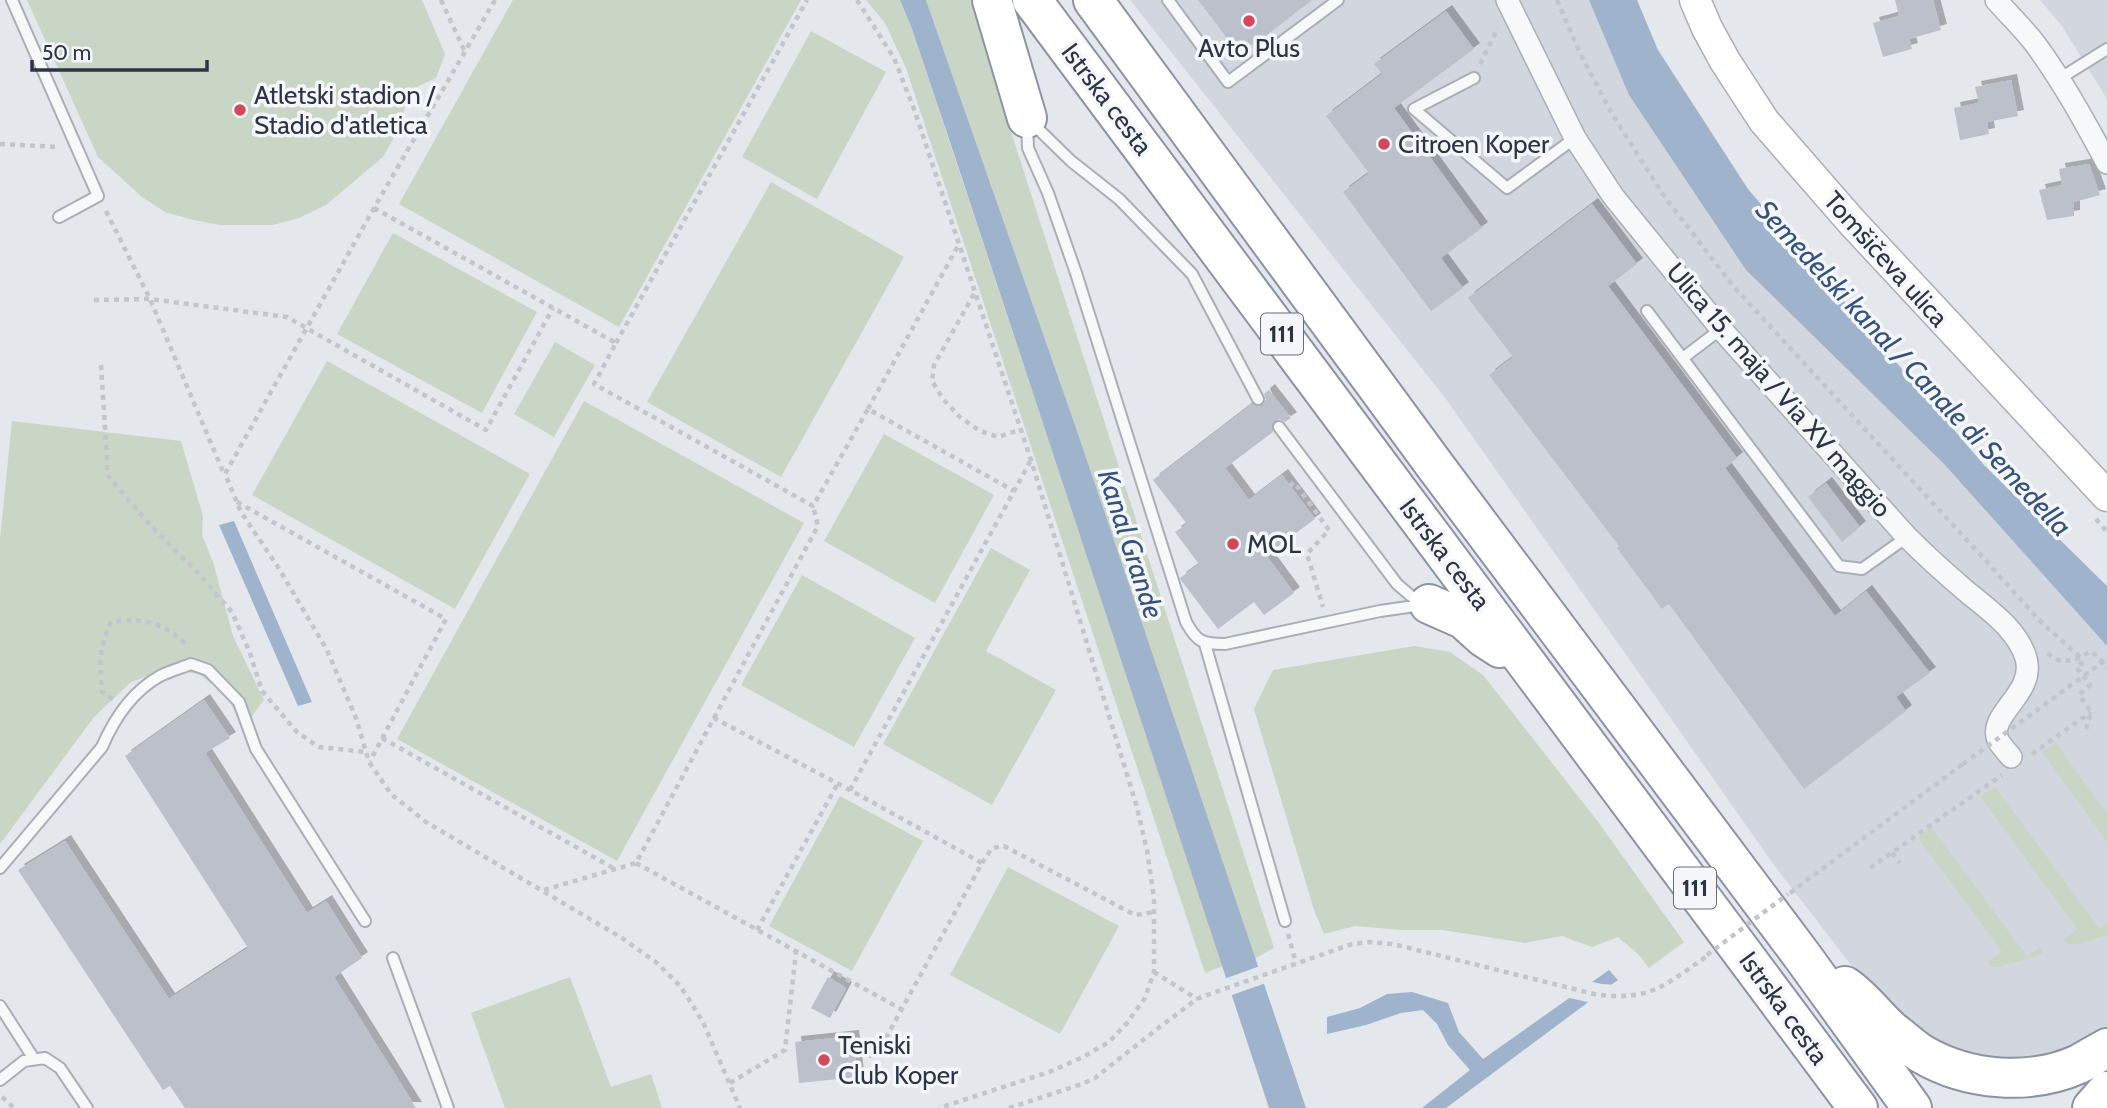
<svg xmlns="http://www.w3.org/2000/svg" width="2107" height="1108" font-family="Cabin,sans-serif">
  <defs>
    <filter id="shadow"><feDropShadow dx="6" dy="-6" stdDeviation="0" flood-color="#0004"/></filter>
  </defs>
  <rect width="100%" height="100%" fill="#e4e7ec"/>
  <path fill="#d2d6de" d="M 1130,0 L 1589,0 L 1605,35 L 1944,464 L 2107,646 L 2107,1038 L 2034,1065 L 1954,1054 L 1874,995 L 1774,865 L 1446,399 Z
    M 2040,0 L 2107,0 L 2107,99 L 2062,26 Z"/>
  <path fill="#c9d6c5" d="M 27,0 L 422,0 L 445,54 L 436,78 L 410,90 L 398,130 L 383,157 L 326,205 L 299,218 L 273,225 L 220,225 L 193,220 L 165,212 L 141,196 L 98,157 Z
    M 513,0 L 801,0 L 619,327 L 399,204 Z
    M 866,0 L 900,0 L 912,29 L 1223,966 L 1205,973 L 906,68 L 885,23 Z
    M 926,0 L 982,0 L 994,40 L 994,79 L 1274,948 L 1254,959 L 1075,425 Z
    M 811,31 L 886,72 L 817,199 L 742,157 Z
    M 771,182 L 904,257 L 781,477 L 647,402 Z
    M 393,233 L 537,312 L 482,413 L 337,334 Z
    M 555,342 L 595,365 L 554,437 L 514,414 Z
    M 327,361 L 530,474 L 455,609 L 252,495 Z
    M 584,401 L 804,523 L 617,861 L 397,739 Z
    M 12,421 L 181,441 L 203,516 L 202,535 L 213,562 L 233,636 L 264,700 L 244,727 L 225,694 L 200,675 L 171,668 L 131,682 L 94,717 L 0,844 L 0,539 Z
    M 884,434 L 994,495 L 935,603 L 824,541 Z
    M 991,548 L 1030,570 L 986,651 L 1056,690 L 992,805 L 883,744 Z
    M 802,575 L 915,638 L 854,747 L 741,685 Z
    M 1414,646 L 1450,652 L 1483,675 L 1599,823 L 1684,942 L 1649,968 L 1638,954 L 1618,937 L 1592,947 L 1562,936 L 1525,943 L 1443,930 L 1402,930 L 1355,926 L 1324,934 L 1314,910 L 1254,709 L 1273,670 Z
    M 2055,742 L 2107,813 L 2107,842 L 2042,752 Z
    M 1995,787 L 2100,929 L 2107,924 L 2107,935 C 2094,938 2077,947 2065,943 L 2065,939 L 2077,929 L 1980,796 Z
    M 840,796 L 923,841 L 852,971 L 769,926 Z
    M 1931,827 L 2027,956 L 2040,947 L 2043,951 L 2041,954 L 2000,967 L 1990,967 L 1988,962 L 2002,952 L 1918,838 Z
    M 1008,867 L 1119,926 L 1060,1034 L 950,975 Z
    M 570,977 L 611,1087 L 651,1074 L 662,1108 L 505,1108 L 471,1013 Z"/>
  <path fill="#9fb4cc" d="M 900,0 L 926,0 L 1075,425 L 1306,1108 L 1269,1108 L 953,151 L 912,29 Z
    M 1589,0 L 1637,0 L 1658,50 L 1748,189 L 1984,465 L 2107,586 L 2107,646 L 1944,464 L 1746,270 L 1629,95 Z
    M 234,521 L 312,702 L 298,706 L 219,525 Z
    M 1609,970 L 1618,980 L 1446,1108 L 1422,1108 L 1470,1070 L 1448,1045 L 1437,1024 L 1423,1010 L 1401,1013 L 1366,1025 L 1327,1034 L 1327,1017 L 1360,1008 L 1387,994 L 1412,992 L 1448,1003 L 1459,1032 L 1483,1059 Z"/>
  <path fill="#e4e7ec" d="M 1260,966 L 1266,983 L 1229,996 L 1224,979 Z
    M 1588,981 L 1602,984 L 1617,985 L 1592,1003 L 1565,997 Z"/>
  <path fill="#bbc0ca" filter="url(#shadow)" d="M 1198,0 L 1312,0 L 1254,45 L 1230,42 Z
    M 1895,0 L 1933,0 L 1941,30 L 1909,39 L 1912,49 L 1883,57 L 1873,23 L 1899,16 Z
    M 1446,11 L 1474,49 L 1394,108 L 1482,228 L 1441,258 L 1463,288 L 1431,311 L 1343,192 L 1369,173 L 1326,116 L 1382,74 L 1374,64 Z
    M 2011,80 L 2018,116 L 1987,122 L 1989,134 L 1960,140 L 1954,108 L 1979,103 L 1975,87 Z
    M 2089,164 L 2100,195 L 2074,202 L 2074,216 L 2047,220 L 2039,190 L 2062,185 L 2059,169 Z
    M 1592,204 L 1637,264 L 1608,286 L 1737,458 L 1725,468 L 1835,616 L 1866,591 L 1930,673 L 1896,697 L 1906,711 L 1804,789 L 1669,604 L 1662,609 L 1617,548 L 1619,546 L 1489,375 L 1513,357 L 1468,298 Z
    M 1269,390 L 1291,418 L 1285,422 L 1279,419 L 1274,421 L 1271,427 L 1273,432 L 1225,468 L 1249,500 L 1282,475 L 1315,519 L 1266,555 L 1294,593 L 1264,615 L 1254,602 L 1218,629 L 1181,580 L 1180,578 L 1199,564 L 1175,532 L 1187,524 L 1153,480 L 1252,404 L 1257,407 L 1262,406 L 1266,400 L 1264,394 Z
    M 1826,483 L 1860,527 L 1842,542 L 1808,497 Z
    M 204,700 L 230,738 L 205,753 L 307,913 L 326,901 L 362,958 L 334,977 L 416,1108 L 185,1108 L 170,1086 L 163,1090 L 18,870 L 65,841 L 169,999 L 248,948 L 125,756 Z
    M 828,977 L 846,988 L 830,1018 L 811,1008 Z
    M 853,1036 L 858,1077 L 799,1083 L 795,1042 Z"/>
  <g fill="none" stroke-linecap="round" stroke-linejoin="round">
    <g stroke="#a9aeb7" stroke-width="14">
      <path id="lane" d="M 12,0 L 98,196 L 59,217
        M 1168,0 L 1228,82 L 1338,0
        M 1474,78 L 1414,109 L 1507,188 L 1575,138
        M 2059,79 L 2107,49
        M 1031,122 L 1071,161 L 1119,199 L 1192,274 L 1258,399
        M 1027,124 L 1028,148 L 1048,193 L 1076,273 L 1186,622 C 1197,642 1202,644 1225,644 L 1380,611 L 1422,605
        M 1647,311 L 1839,566 L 1862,569 L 1907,537
        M 1683,358 L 1721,329
        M 1279,427 L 1397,584 L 1411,596 L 1423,602
        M 1205,644 L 1285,921
        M 0,868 L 102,747 C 114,719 133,691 160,676 C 170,671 181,668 191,664 L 208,670 L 239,702 L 256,749 L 365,921
        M 393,958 L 448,1108
        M 0,1006 L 34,1059
        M 0,1080 L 24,1061 L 45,1058 L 60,1068 L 87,1108"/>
    </g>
    <g stroke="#a9aeb7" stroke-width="24">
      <path id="street" d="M 1507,0 L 1575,138 L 1613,196 L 1721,329 L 1907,537 C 1926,556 1946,574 1966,591 C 1989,610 2017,629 2026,658 C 2036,694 1987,714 1998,740 C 2001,746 2007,752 2011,757
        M 1996,0 C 2009,15 2024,29 2036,45 C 2063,82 2085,122 2107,163"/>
    </g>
    <g stroke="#a9aeb7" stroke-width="33">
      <path id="secondary" d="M 1695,0 L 1707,28 L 1725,61 L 1764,121 L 1851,221 L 2107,496"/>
    </g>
    <g stroke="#8b94a3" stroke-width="42">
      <path id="highway" d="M 992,0 L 1027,118
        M 1032,0 L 1858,1108
        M 1093,0 L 1436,467 L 1803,957 L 1912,1108
        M 1429,604 L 1463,619 L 1483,637 L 1500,648
        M 1845,986 C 1863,998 1876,1017 1892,1031 C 1902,1038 1912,1048 1922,1054 C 1968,1081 2030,1086 2079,1064 C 2088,1059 2098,1053 2107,1048
        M 2092,1108 L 2107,1091"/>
    </g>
    <path stroke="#c2c5cb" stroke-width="4.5" stroke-dasharray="5 5" stroke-linecap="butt" d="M 441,0 L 465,52
      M 495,0 L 374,208 L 225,474 L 241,512 L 278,567 L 327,650 L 356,718 L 369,762 L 391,794 L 426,822 L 622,938 L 657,963 L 681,987 L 703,1022 L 740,1108
      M 857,0 L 894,58 L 914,109 L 1031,460 L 1136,804 L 1147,850 L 1154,898 L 1154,972 L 1145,998 L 1127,1023 L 1109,1042 L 1083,1057 L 1052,1071 L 939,1108
      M 1557,0 L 1579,51 L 1611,112 L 1664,196 L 1734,287 L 1988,563 L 2039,620 L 2080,657 L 2091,651 L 2107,667
      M 1480,64 L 1498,28
      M 0,144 L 59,147
      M 374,208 L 616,343 L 594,384 L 813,506 L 868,409 L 1014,491
      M 106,211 L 150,299 L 224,474
      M 974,294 L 934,365 L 932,381 L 943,399 L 960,417 L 980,431 L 998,437 L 1019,430
      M 94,300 L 150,299 L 287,317 L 486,430 L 553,308
      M 616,343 L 807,0
      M 101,365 L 108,476 L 150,525 L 198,573 L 232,612 L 250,653 L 262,691 L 297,732 L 319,747 L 366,752
      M 868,409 L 959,244
      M 1290,486 L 1294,482 L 1329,530 L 1307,554 L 1323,607
      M 237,502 L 446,619 L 370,761
      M 2096,519 L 2107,532
      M 2048,653 C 2059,665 2067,660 2080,658
      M 2083,662 L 2076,667 L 2090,685 L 2079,695 L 2091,712 L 2085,733
      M 113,699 L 102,692 C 100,663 98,649 111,622 C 143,617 164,623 187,645 L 188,648
      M 714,718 L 818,526 L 813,506
      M 382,738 L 615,869
      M 2032,754 L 2091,712
      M 850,790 L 1031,460
      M 1892,853 L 1900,863
      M 636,863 L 901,1009
      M 982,863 L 992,848 L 1004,846 L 1135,915 L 1154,912
      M 1870,868 L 2002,775
      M 544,890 L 636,863 L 714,718 L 850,790 L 982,863 L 876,1056 L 855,1055
      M 1790,893 L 1963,764
      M 757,930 L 838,783
      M 1288,934 L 1296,963
      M 1154,972 L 1197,999
      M 730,1083 L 785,1050 L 796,952
      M 2,1097 L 14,1108
      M 1009,1108 L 1082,1084 L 1095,1078 L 1157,1029 L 1197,999 L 1207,995 L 1352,944 L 1370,942 L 1393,944 L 1594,994 C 1649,1002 1664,986 1707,956"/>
    <use href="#lane" stroke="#f7f8fa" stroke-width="10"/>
    <use href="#street" stroke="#f7f8fa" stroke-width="21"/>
    <use href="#secondary" stroke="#fff" stroke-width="30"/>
    <use href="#highway" stroke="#fff" stroke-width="38"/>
    <path stroke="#c2c5cb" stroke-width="4.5" stroke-dasharray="5 5" stroke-linecap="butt" d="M 1963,764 L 2107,659
      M 1707,955 L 1788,894"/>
  </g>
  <g fill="#d1495b" stroke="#f4f6f9" stroke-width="2.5">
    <circle cx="1249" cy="21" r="7"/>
    <circle cx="240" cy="110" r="7"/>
    <circle cx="1384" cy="144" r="7"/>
    <circle cx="1233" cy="544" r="7"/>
    <circle cx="824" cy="1060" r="7"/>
  </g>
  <g text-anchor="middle" stroke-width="7" stroke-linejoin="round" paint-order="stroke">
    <g fill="#f4f6f9" stroke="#676e7b" stroke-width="2">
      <rect x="1261" y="313.5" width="42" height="41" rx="5"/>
      <rect x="1674" y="867.5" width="42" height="41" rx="5"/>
    </g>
    <g font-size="24" font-weight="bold" fill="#2b3445">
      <text x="1282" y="342">111</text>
      <text x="1695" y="896">111</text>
    </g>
    <g font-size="26" fill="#2b3445" stroke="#f4f6f9" text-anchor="start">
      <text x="1249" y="57" text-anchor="middle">Avto Plus</text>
      <text x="254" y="104">Atletski stadion /<tspan x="254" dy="30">Stadio d'atletica</tspan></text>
      <text x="1398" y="153">Citroen Koper</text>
      <text x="1247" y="553">MOL</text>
      <text x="838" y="1054">Teniski<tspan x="838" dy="30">Club Koper</tspan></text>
    </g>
    <g font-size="26" fill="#2b3445" stroke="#f4f6f9">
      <text transform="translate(1107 99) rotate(53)" y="9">Istrska cesta</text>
      <text transform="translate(1886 259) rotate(48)" y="9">Tomšičeva ulica</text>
      <text transform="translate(1779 390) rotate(49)" y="9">Ulica 15. maja / Via XV maggio</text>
      <text transform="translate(1445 554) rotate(53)" y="9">Istrska cesta</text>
      <text transform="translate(1784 1008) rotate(54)" y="9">Istrska cesta</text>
    </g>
    <g font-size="28" font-style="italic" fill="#34527a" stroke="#f4f6f9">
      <text transform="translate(1914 368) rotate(47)" y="10">Semedelski kanal / Canale di Semedella</text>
      <text transform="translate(1131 544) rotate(72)" y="10">Kanal Grande</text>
    </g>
  </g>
  <path d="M32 60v10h175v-10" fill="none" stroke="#2b3445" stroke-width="3.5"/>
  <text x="42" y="60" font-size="21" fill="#2b3445" stroke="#f4f6f9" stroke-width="5" paint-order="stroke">50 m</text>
</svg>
